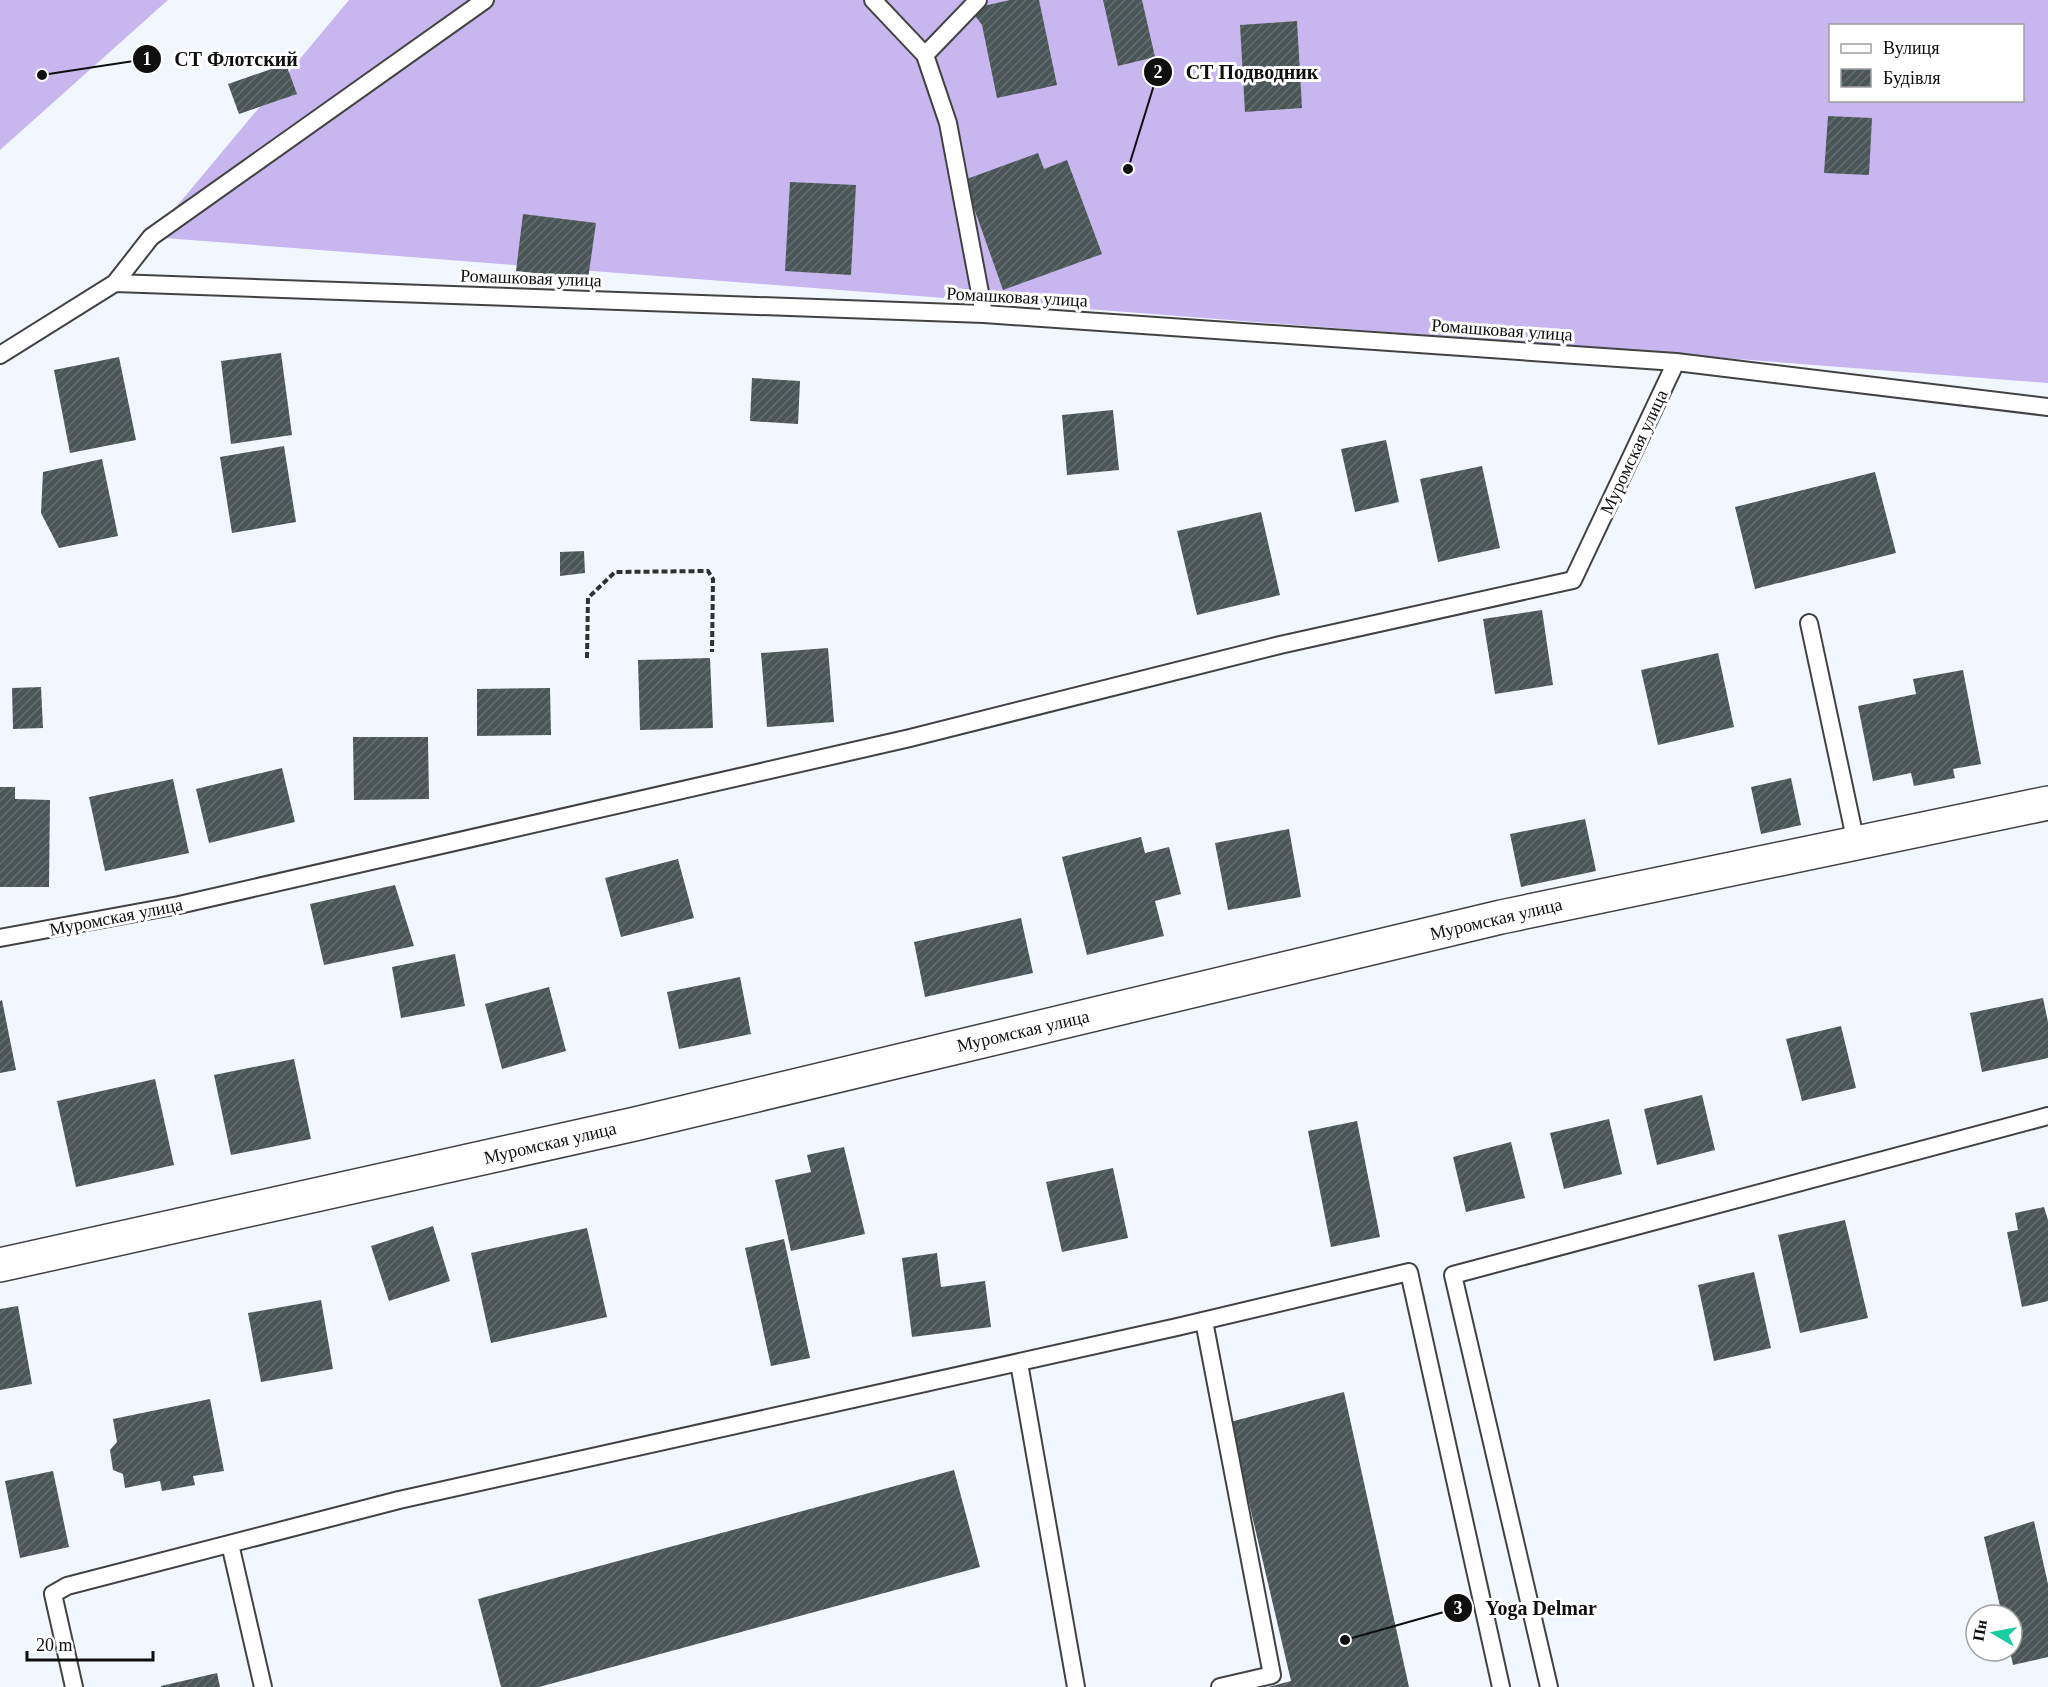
<svg xmlns="http://www.w3.org/2000/svg" width="2048" height="1687" font-family="Georgia,serif">
  <defs>
    <pattern id="building-hatch" width="6" height="6" patternUnits="userSpaceOnUse" patternTransform="scale(1.5)"><rect width="6" height="6" fill="#4b5659"/><path d="M-1 1l2-2M0 6l6-6M5 7l2-2" fill="none" stroke="#666e70"/></pattern>
  </defs>
  <rect width="100%" height="100%" fill="#f2f7ff"/>
  <path fill="#c7b7ee" fill-rule="evenodd" d="M 0,0 L 168,0 L 0,150 Z
    M 349,0 L 2048,0 L 2048,383 L 151,237 ZM 1830,26 L 2022,26 L 2022,100 L 1830,100 Z"/>
  <path fill="url(#building-hatch)" d="M 1010,0 L 1039,0 L 1057,85 L 997,98 L 982,25 L 970,9 Z
    M 1103,0 L 1142,0 L 1155,57 L 1118,66 Z
    M 1297,21 L 1302,108 L 1245,112 L 1240,25 Z
    M 286,64 L 297,94 L 239,114 L 228,84 Z
    M 1828,116 L 1872,118 L 1869,175 L 1824,173 Z
    M 1038,153 L 1044,169 L 1067,160 L 1102,254 L 1003,290 L 964,180 Z
    M 790,182 L 856,185 L 851,275 L 785,271 Z
    M 523,214 L 596,223 L 588,279 L 516,271 Z
    M 281,353 L 292,435 L 231,444 L 221,361 Z
    M 119,357 L 136,440 L 70,453 L 54,370 Z
    M 752,378 L 800,381 L 798,424 L 750,421 Z
    M 1113,410 L 1119,470 L 1067,475 L 1062,415 Z
    M 1386,440 L 1399,502 L 1355,512 L 1341,449 Z
    M 284,446 L 296,522 L 232,533 L 220,457 Z
    M 102,459 L 118,536 L 59,548 L 41,513 L 43,472 Z
    M 1482,466 L 1500,548 L 1438,562 L 1420,479 Z
    M 1875,472 L 1896,553 L 1755,589 L 1735,507 Z
    M 1261,512 L 1280,595 L 1197,615 L 1177,531 Z
    M 584,551 L 585,573 L 560,576 L 560,552 Z
    M 1542,610 L 1553,685 L 1495,694 L 1483,619 Z
    M 828,648 L 834,722 L 767,727 L 761,653 Z
    M 1718,653 L 1734,727 L 1658,745 L 1641,670 Z
    M 710,658 L 713,728 L 640,730 L 638,660 Z
    M 1963,670 L 1981,764 L 1953,769 L 1955,778 L 1914,786 L 1911,773 L 1873,781 L 1858,706 L 1916,694 L 1913,679 Z
    M 41,687 L 43,728 L 13,729 L 12,688 Z
    M 550,688 L 551,735 L 477,736 L 477,689 Z
    M 353,737 L 428,737 L 429,799 L 354,800 Z
    M 282,768 L 295,822 L 209,843 L 196,789 Z
    M 1791,778 L 1801,825 L 1761,834 L 1751,787 Z
    M 173,779 L 189,853 L 105,871 L 89,797 Z
    M 0,787 L 15,787 L 15,799 L 50,800 L 49,887 L 0,887 Z
    M 1585,819 L 1596,871 L 1521,887 L 1510,834 Z
    M 1289,829 L 1301,897 L 1228,910 L 1215,843 Z
    M 1141,837 L 1145,853 L 1169,847 L 1181,894 L 1155,901 L 1164,936 L 1087,955 L 1062,857 Z
    M 678,859 L 694,918 L 621,937 L 605,878 Z
    M 395,885 L 414,946 L 324,965 L 310,904 Z
    M 1021,918 L 1033,973 L 925,997 L 914,942 Z
    M 455,954 L 465,1006 L 401,1018 L 392,967 Z
    M 740,977 L 751,1034 L 679,1049 L 667,992 Z
    M 549,987 L 566,1051 L 502,1069 L 485,1004 Z
    M 2043,998 L 2048,1022 L 2048,1058 L 1982,1072 L 1970,1013 Z
    M 2,1000 L 16,1070 L 0,1073 L 0,1001 Z
    M 1841,1026 L 1856,1088 L 1802,1101 L 1786,1039 Z
    M 294,1059 L 311,1139 L 231,1155 L 214,1075 Z
    M 155,1079 L 174,1165 L 76,1187 L 57,1101 Z
    M 1702,1095 L 1715,1150 L 1657,1165 L 1644,1109 Z
    M 1609,1119 L 1622,1174 L 1564,1189 L 1550,1133 Z
    M 1357,1121 L 1380,1237 L 1331,1247 L 1308,1131 Z
    M 1511,1142 L 1525,1198 L 1466,1212 L 1453,1157 Z
    M 844,1147 L 865,1234 L 791,1251 L 775,1180 L 811,1172 L 807,1155 Z
    M 1113,1168 L 1128,1238 L 1062,1252 L 1046,1182 Z
    M 2044,1207 L 2048,1220 L 2048,1301 L 2022,1307 L 2007,1232 L 2018,1230 L 2015,1213 Z
    M 1845,1220 L 1868,1318 L 1800,1333 L 1778,1235 Z
    M 433,1226 L 450,1281 L 389,1301 L 371,1246 Z
    M 587,1228 L 607,1317 L 491,1343 L 471,1253 Z
    M 784,1239 L 810,1358 L 771,1366 L 745,1248 Z
    M 937,1253 L 941,1287 L 985,1281 L 991,1327 L 912,1337 L 902,1258 Z
    M 1754,1272 L 1771,1348 L 1714,1361 L 1698,1285 Z
    M 321,1300 L 333,1369 L 261,1382 L 248,1313 Z
    M 18,1306 L 32,1384 L 0,1390 L 0,1309 Z
    M 1344,1392 L 1409,1687 L 1268,1687 L 1291,1681 L 1230,1422 Z
    M 210,1399 L 224,1471 L 193,1476 L 195,1485 L 162,1491 L 160,1481 L 125,1488 L 123,1474 L 113,1470 L 110,1450 L 117,1442 L 113,1419 Z
    M 954,1470 L 980,1567 L 539,1687 L 501,1687 L 478,1599 Z
    M 53,1471 L 69,1547 L 20,1558 L 5,1481 Z
    M 2034,1521 L 2048,1584 L 2048,1657 L 2013,1665 L 2010,1651 L 2012,1651 L 2012,1615 L 2002,1615 L 1984,1537 Z
    M 217,1673 L 220,1687 L 161,1687 L 161,1686 Z"/>
  <g fill="none" stroke-linecap="round" stroke-linejoin="round">
    <g stroke="#424242" stroke-width="20">
      <path id="lane" d="M 873,0 L 925,55 L 948,123 L 984,314
        M 925,55 L 978,0
        M 115,283 L 151,237 L 485,0
        M 0,355 L 115,283 L 984,314 L 1676,362 L 2048,407
        M 1809,623 L 1856,843
        M 0,938 L 179,905 L 910,738 L 1280,645 L 1573,580 L 1676,362
        M 1204,1321 L 1272,1675 L 1220,1687
        M 1019,1363 L 1076,1687
        M 230,1544 L 263,1687
        M 74,1687 L 53,1594 L 67,1586 L 399,1500 L 1177,1327 L 1409,1272 L 1501,1687
        M 1549,1687 L 1453,1275 L 2048,1116"/>
    </g>
    <g stroke="#424242" stroke-width="36">
      <path id="street" d="M 0,1265 L 635,1124 L 1501,917 L 2048,803"/>
    </g>
    <path stroke="#313131" stroke-width="4" stroke-dasharray="6 3" stroke-linecap="butt" d="M 587,658 L 588,598 L 615,572 L 708,571 L 713,579 L 712,652"/>
    <use href="#lane" stroke="#fff" stroke-width="16"/>
    <use href="#street" stroke="#fff" stroke-width="33"/>
  </g>
  <g text-anchor="middle" stroke-width="6" stroke-linejoin="round" paint-order="stroke">
    <g font-size="18" fill="#0f0f0f" stroke="#fff">
      <text transform="translate(531 278) rotate(2)" y="6">Ромашковая улица</text>
      <text transform="translate(1017 297) rotate(3)" y="6">Ромашковая улица</text>
      <text transform="translate(1502 330) rotate(4)" y="6">Ромашковая улица</text>
      <text transform="translate(1634 452) rotate(-65)" y="6">Муромская улица</text>
      <text transform="translate(116 917) rotate(-11)" y="6">Муромская улица</text>
      <text transform="translate(1496 919) rotate(-13)" y="6">Муромская улица</text>
      <text transform="translate(1023 1031) rotate(-13)" y="6">Муромская улица</text>
      <text transform="translate(550 1143) rotate(-13)" y="6">Муромская улица</text>
    </g>
  </g>
  <path fill="none" stroke="#0f0f0f" stroke-width="2" d="M42 75L147 59M1128 169L1158 72M1345 1640L1458 1608"/>
  <g fill="#0f0f0f" stroke="#fff" stroke-width="2">
    <circle cx="42" cy="75" r="6"/>
    <circle cx="1128" cy="169" r="6"/>
    <circle cx="1345" cy="1640" r="6"/>
    <circle cx="147" cy="59" r="15"/>
    <circle cx="1158" cy="72" r="15"/>
    <circle cx="1458" cy="1608" r="15"/>
  </g>
  <g font-size="18" text-anchor="middle" font-weight="bold" fill="#fff">
    <text x="147" y="65">1</text>
    <text x="1158" y="78">2</text>
    <text x="1458" y="1614">3</text>
  </g>
  <g font-size="20" text-anchor="middle" font-weight="bold" fill="#0f0f0f" stroke="#fff" stroke-width="6" stroke-linejoin="round" paint-order="stroke">
    <text x="236" y="66">СТ Флотский</text>
    <text x="1252" y="79">СТ Подводник</text>
    <text x="1541" y="1615">Yoga Delmar</text>
  </g>
  <rect x="1829" y="24" width="195" height="78" fill="#ffffff" stroke="#9f9f9f" stroke-width="1.5"/>
  <rect x="1841" y="44" width="30" height="9" fill="#ffffff" stroke="#9f9f9f" stroke-width="1.5"/>
  <text x="1883" y="54" font-size="18" fill="#0f0f0f">Вулиця</text>
  <rect x="1841" y="69" width="30" height="18" fill="url(#building-hatch)" stroke="#9f9f9f" stroke-width="1.5"/>
  <text x="1883" y="84" font-size="18" fill="#0f0f0f">Будівля</text>
  <g transform="translate(1994 1633) rotate(280)"><circle r="28" fill="#ffffff" stroke="#9f9f9f" stroke-width="1.5"/>
  <path d="M0-4.5L10 22L0 15L-10 22Z" fill="#1acca1"/>
  <text y="-9" font-size="16" font-weight="bold" text-anchor="middle" fill="#0f0f0f">Пн</text>
  </g>
  <path d="M27 1651v9h126v-9" fill="none" stroke="#0f0f0f" stroke-width="3"/>
  <text x="36" y="1651" font-size="18" fill="#0f0f0f" stroke="#ffffff" stroke-width="4.5" paint-order="stroke">20 m</text>
</svg>
